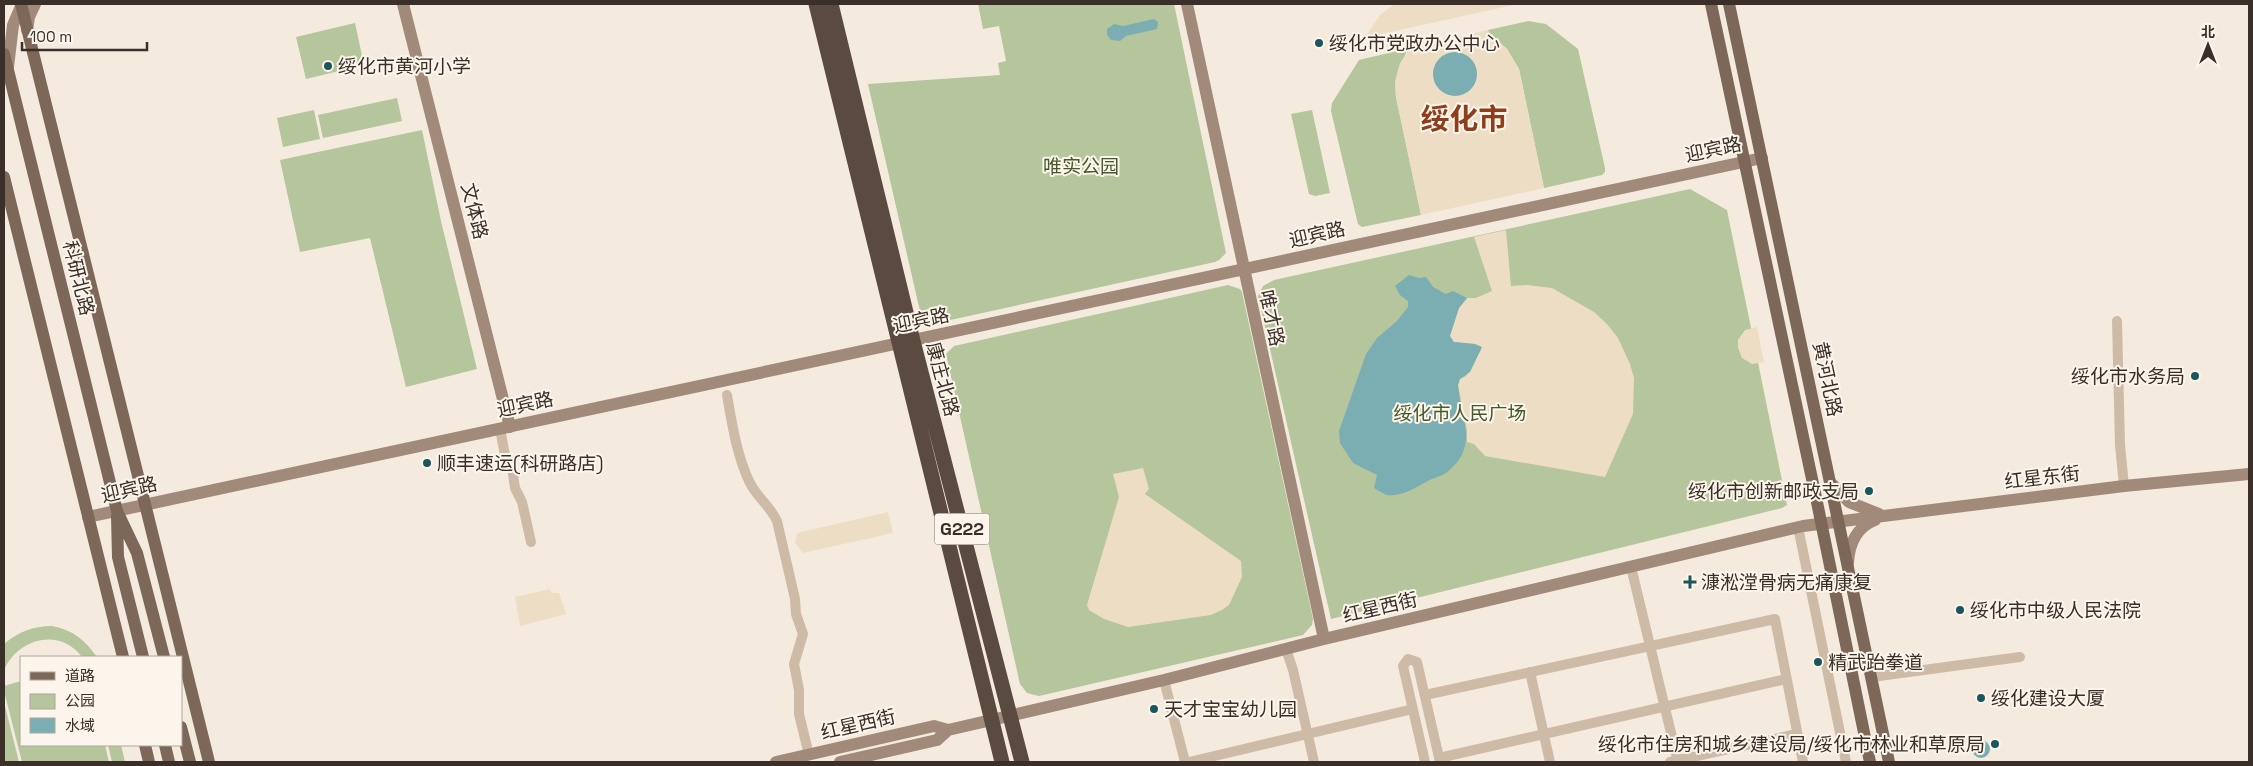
<svg xmlns="http://www.w3.org/2000/svg" width="2253" height="766" font-family="'Space Grotesk','Noto Sans SC',sans-serif">
  <rect width="100%" height="100%" fill="#f4ebde"/>
  <path fill="#b5c59c" d="M 978,4 L 1174,4 L 1226,253 L 1219,260 L 1215,262 L 932,324 L 925,323 L 922,320 L 868,84 L 1000,75 L 998,63 L 1006,61 L 999,26 L 983,29 Z
    M 1528,21 L 1546,24 L 1578,49 L 1605,168 L 1605,172 L 1602,175 L 1544,188 L 1519,69 L 1507,49 L 1489,33 L 1488,30 Z
    M 355,23 L 364,65 L 306,79 L 296,37 Z
    M 1406,49 C 1407,55 1403,58 1400,64 C 1396,75 1395,86 1396,97 L 1421,215 L 1362,227 L 1358,224 L 1331,111 L 1332,103 L 1359,60 Z
    M 397,98 L 402,121 L 323,138 L 318,115 Z
    M 314,110 L 320,139 L 283,147 L 277,118 Z
    M 1312,110 L 1330,193 L 1315,196 L 1309,194 L 1291,114 Z
    M 422,130 L 441,221 L 477,369 L 406,387 L 370,238 L 300,252 L 280,160 Z
    M 1690,189 L 1727,210 L 1787,505 L 1782,508 L 1331,619 L 1258,296 L 1263,286 L 1274,280 Z
    M 1228,285 L 1240,289 L 1242,292 L 1313,619 L 1312,625 L 1303,635 L 1039,696 L 1027,693 L 1020,684 L 946,354 L 954,346 Z
    M 52,626 C 73,630 85,640 97,657 L 82,657 C 60,627 18,638 4,670 L 4,644 C 18,632 33,626 52,626 Z
    M 21,681 L 21,745 L 105,745 L 109,762 L 22,762 L 4,691 L 4,686 Z
    M 4,702 L 19,762 L 5,762 Z
    M 108,745 L 121,745 L 125,762 L 112,762 Z"/>
  <path fill="#edddc4" d="M 1395,4 L 1518,4 L 1368,37 L 1366,36 L 1380,15 Z
    M 1488,30 L 1489,33 L 1507,49 L 1519,69 L 1544,188 L 1421,215 L 1396,97 L 1395,81 L 1400,64 L 1407,53 L 1406,49 Z
    M 1506,230 L 1511,286 L 1527,285 L 1552,288 L 1594,312 L 1607,324 L 1618,338 L 1630,364 L 1634,378 L 1633,414 L 1605,477 L 1485,456 L 1474,444 L 1467,442 L 1467,430 L 1458,385 L 1460,379 L 1466,376 L 1481,350 L 1475,344 L 1453,342 L 1450,336 L 1450,332 L 1459,308 L 1467,298 L 1476,298 L 1492,291 L 1474,237 Z
    M 1757,327 L 1764,362 L 1752,364 L 1742,358 L 1738,348 L 1738,340 L 1745,330 Z
    M 1143,468 L 1149,489 L 1145,494 L 1241,561 L 1242,577 L 1229,605 L 1222,610 L 1211,615 L 1128,627 L 1104,619 L 1089,610 L 1087,605 L 1119,497 L 1113,474 Z
    M 888,512 L 893,533 L 803,553 L 795,543 L 797,533 Z
    M 550,589 L 552,593 L 559,593 L 566,614 L 520,626 L 515,597 Z"/>
  <path fill="#7baeb3" d="M 1154,19 L 1158,22 L 1157,29 L 1126,36 L 1120,41 L 1111,40 L 1107,35 L 1107,29 L 1114,24 L 1123,26 Z
    M1433 74a22 22 0 1 1 44 0a22 22 0 1 1-44 0Z
    M 1409,275 L 1419,278 L 1426,277 L 1433,287 L 1446,294 L 1453,291 L 1467,298 L 1459,308 L 1450,336 L 1454,342 L 1475,344 L 1482,347 L 1470,372 L 1460,379 L 1458,385 C 1460,419 1481,446 1446,473 C 1440,477 1432,478 1426,482 C 1413,489 1401,497 1386,495 L 1374,488 L 1377,475 L 1353,463 L 1340,443 L 1339,431 L 1366,354 L 1377,338 L 1397,321 L 1408,307 L 1408,301 L 1400,295 L 1395,286 Z
    M1972 749a9 9 0 1 1 18 0a9 9 0 1 1-18 0Z"/>
  <g fill="none" stroke-linecap="round" stroke-linejoin="round">
    <path stroke="#cdbba8" stroke-width="10" d="M 2117,321 L 2120,445 L 2124,486
      M 727,395 C 732,424 737,457 750,483 C 757,497 770,506 777,521 L 795,599 L 796,614 L 803,634 L 794,664 L 799,690 L 799,714 L 809,755
      M 500,429 L 505,455 L 511,461 L 515,488 L 522,502 L 531,542
      M 1798,527 L 1846,762
      M 1631,567 L 1678,762
      M 1286,649 L 1293,670 L 1314,762
      M 1530,672 L 1550,762
      M 1872,677 L 2020,657
      M 1164,680 L 1185,762
      M 1425,695 L 1775,619 L 1803,762
      M 1439,758 L 1786,679
      M 1189,762 L 1413,709
      M 1425,762 L 1403,666 L 1408,659 L 1417,662 L 1440,762
      M 1670,762 L 1797,734"/>
    <path stroke="#a18a79" stroke-width="12" d="M 403,4 L 510,427
      M 1187,4 L 1324,639
      M 27,30 L 29,17 L 35,4
      M 8,67 L 13,25 L 22,4
      M 1832,484 L 1849,502 L 1879,514
      M 88,517 L 1762,158
      M 1848,563 C 1849,544 1857,527 1875,520
      M 948,730 L 1164,680 L 1324,639 L 1803,526 L 2124,486 L 2249,474
      M 776,762 L 934,726 L 948,730 L 937,740 L 840,762"/>
    <path stroke="#7d6759" stroke-width="12" d="M 21,4 L 209,762
      M 1711,4 L 1818,507 L 1870,762
      M 1729,4 L 1889,762
      M 4,54 L 117,511 L 137,553 L 164,657
      M 4,177 L 123,657
      M 117,516 L 118,557 L 143,657
      M 181,727 L 190,762
      M 145,745 L 149,762
      M 165,745 L 169,762"/>
    <path stroke="#5b4a3f" stroke-width="15" d="M 816,4 L 1002,762
      M 831,4 L 913,341 L 1022,762"/>
  </g>
  <g fill="#1b565f" stroke="#fbf5eb" stroke-width="2">
    <circle cx="1319" cy="43" r="5"/>
    <circle cx="328" cy="66" r="5"/>
    <circle cx="2195" cy="376" r="5"/>
    <circle cx="427" cy="463" r="5"/>
    <circle cx="1869" cy="491" r="5"/>
    <path d="M1687.5 574.5h5v5h5v5h-5v5h-5v-5h-5v-5h5z"/>
    <circle cx="1960" cy="610" r="5"/>
    <circle cx="1818" cy="662" r="5"/>
    <circle cx="1981" cy="698" r="5"/>
    <circle cx="1154" cy="709" r="5"/>
    <circle cx="1995" cy="744" r="5"/>
  </g>
  <g text-anchor="middle" stroke-width="4" stroke-linejoin="round" paint-order="stroke">
    <rect fill="#fbf5eb" stroke="#746a63" stroke-width="1" x="934.5" y="513.5" width="55" height="31" rx="4"/>
    <g font-size="18" font-weight="bold" fill="#3a2f29">
      <text x="962" y="535">G222</text>
    </g>
    <g font-size="19" fill="#3a2f29" stroke="#fbf5eb" text-anchor="start">
      <text x="1329" y="50">绥化市党政办公中心</text>
      <text x="338" y="73">绥化市黄河小学</text>
      <text x="2185" y="383" text-anchor="end">绥化市水务局</text>
      <text x="437" y="470">顺丰速运(科研路店)</text>
      <text x="1859" y="498" text-anchor="end">绥化市创新邮政支局</text>
      <text x="1701" y="589">漮淞漟骨病无痛康复</text>
      <text x="1970" y="617">绥化市中级人民法院</text>
      <text x="1828" y="669">精武跆拳道</text>
      <text x="1991" y="705">绥化建设大厦</text>
      <text x="1164" y="716">天才宝宝幼儿园</text>
      <text x="1985" y="751" text-anchor="end">绥化市住房和城乡建设局/绥化市林业和草原局</text>
    </g>
    <g font-size="19" fill="#3a2f29" stroke="#fbf5eb">
      <text transform="translate(1713 149) rotate(-12)" y="7">迎宾路</text>
      <text transform="translate(475 211) rotate(76)" y="7">文体路</text>
      <text transform="translate(1317 234) rotate(-13)" y="7">迎宾路</text>
      <text transform="translate(79 278) rotate(76)" y="7">科研北路</text>
      <text transform="translate(1272 318) rotate(78)" y="7">唯才路</text>
      <text transform="translate(921 320) rotate(-12)" y="7">迎宾路</text>
      <text transform="translate(943 379) rotate(75)" y="7">康庄北路</text>
      <text transform="translate(1828 379) rotate(78)" y="7">黄河北路</text>
      <text transform="translate(525 404) rotate(-12)" y="7">迎宾路</text>
      <text transform="translate(2042 477) rotate(-7)" y="7">红星东街</text>
      <text transform="translate(129 489) rotate(-13)" y="7">迎宾路</text>
      <text transform="translate(1380 607) rotate(-13)" y="7">红星西街</text>
      <text transform="translate(858 724) rotate(-13)" y="7">红星西街</text>
    </g>
    <g font-size="19" fill="#465a2b" stroke="#fbf5eb">
      <text x="1081" y="173">唯实公园</text>
      <text x="1460" y="420">绥化市人民广场</text>
    </g>
    <g font-size="29" font-weight="bold" fill="#8e3e1c" stroke="#fbf5eb">
      <text x="1464" y="129">绥化市</text>
    </g>
  </g>
  <rect width="2253" height="766" fill="none" stroke="#3a2f29" stroke-width="10"/>
  <rect x="20" y="656" width="162" height="90" fill="#fbf5eb" stroke="#aea69d"/>
  <rect x="30" y="672" width="25" height="8" fill="#7d6759" stroke="#aea69d"/>
  <text x="65" y="681" font-size="15" fill="#3a2f29">道路</text>
  <rect x="30" y="694" width="25" height="15" fill="#b5c59c" stroke="#aea69d"/>
  <text x="65" y="706" font-size="15" fill="#3a2f29">公园</text>
  <rect x="30" y="718" width="25" height="15" fill="#7baeb3" stroke="#aea69d"/>
  <text x="65" y="731" font-size="15" fill="#3a2f29">水域</text>
  <g transform="translate(2208 45)" stroke="#fbf5eb" stroke-width="4" paint-order="stroke">
  <path d="M0-4L9 19L0 12L-9 19Z" fill="#3a2f29"/>
  <text y="-8" font-size="14" font-weight="bold" text-anchor="middle" fill="#3a2f29">北</text>
  </g>
  <path d="M22 42v8h125v-8" fill="none" stroke="#3a2f29" stroke-width="2.5"/>
  <text x="30" y="42" font-size="15" fill="#3a2f29" stroke="#fbf5eb" stroke-width="4" paint-order="stroke">100 m</text>
</svg>
